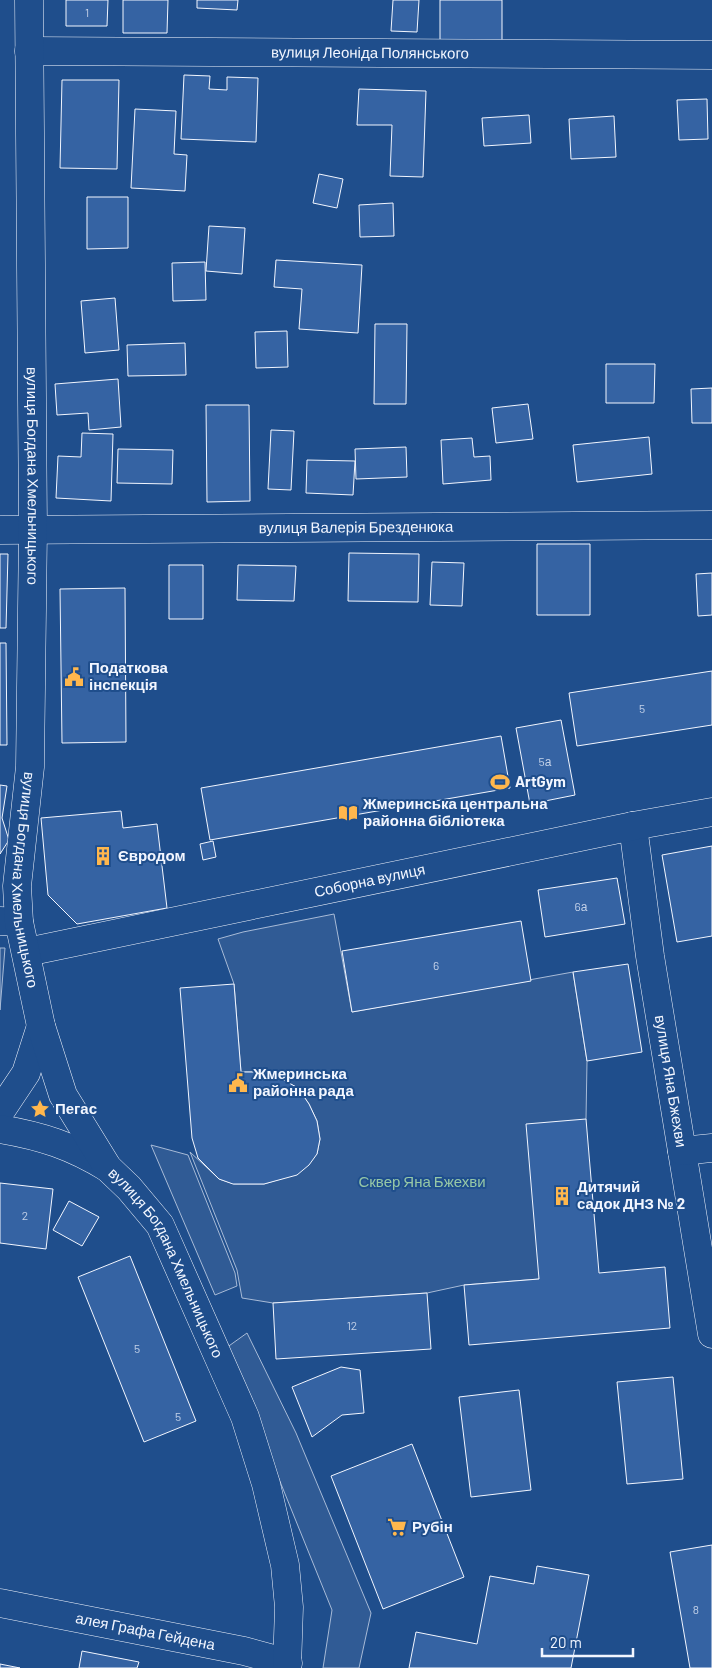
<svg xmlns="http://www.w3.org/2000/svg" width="712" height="1668" font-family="Barlow,sans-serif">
  <rect width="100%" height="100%" fill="#1f4e8c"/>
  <path fill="#305b95" stroke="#a8bbd7" d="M 334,914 L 352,1012 L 573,972 L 587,1061 L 586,1119 L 539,1279 L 464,1285 L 427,1293 L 273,1303 L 242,1298 L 237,1270 L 190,1152 L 219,1179 L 234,1184 L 264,1184 L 297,1174 L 317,1154 L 320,1139 L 317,1121 L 309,1104 L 298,1088 L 280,1078 L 260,1072 L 241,1072 L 234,984 L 218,939 L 243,932 Z
    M 0,948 L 5,948 L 0,1010 Z
    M 151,1145 L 188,1155 L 235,1273 L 237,1286 L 215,1295 Z
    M 247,1333 L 296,1433 L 371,1613 L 359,1668 L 323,1668 L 332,1610 L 226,1348 Z"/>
  <path fill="#3563a3" stroke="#f2f6ff" d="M 66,0 L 108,0 L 107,26 L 66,26 Z
    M 123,0 L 168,0 L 167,33 L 123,33 Z
    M 197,0 L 238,0 L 237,10 L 197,8 Z
    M 393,0 L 419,0 L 417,32 L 391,31 Z
    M 440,0 L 502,0 L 502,42 L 440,42 Z
    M 184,75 L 210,76 L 209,89 L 227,90 L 227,77 L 258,78 L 256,142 L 181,139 Z
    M 62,80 L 119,80 L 117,169 L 60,168 Z
    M 359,89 L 426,91 L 423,177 L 390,176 L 392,125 L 357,125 Z
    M 707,99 L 708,139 L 679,140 L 677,100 Z
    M 135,109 L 176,111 L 174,154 L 187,155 L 185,191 L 131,188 Z
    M 529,115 L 531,143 L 484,146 L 482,118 Z
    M 614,116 L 616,157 L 571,159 L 569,119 Z
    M 319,174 L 343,179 L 337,208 L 313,203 Z
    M 87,197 L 128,197 L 128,248 L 87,249 Z
    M 393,203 L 394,236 L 360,237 L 359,205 Z
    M 209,226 L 245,228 L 242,274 L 206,271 Z
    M 276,260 L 362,265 L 358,333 L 299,329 L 302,289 L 274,287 Z
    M 205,262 L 206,300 L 173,301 L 172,263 Z
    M 115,298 L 119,350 L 85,353 L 81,301 Z
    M 375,324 L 407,324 L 406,404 L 374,404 Z
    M 287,331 L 288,367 L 256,368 L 255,332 Z
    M 185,343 L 186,375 L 128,376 L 127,345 Z
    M 606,364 L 655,364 L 654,403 L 606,403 Z
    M 118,379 L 121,427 L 89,430 L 88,413 L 57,415 L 55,384 Z
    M 712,388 L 712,423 L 692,423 L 691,389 Z
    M 528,404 L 533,439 L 496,443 L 492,408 Z
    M 206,405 L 249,405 L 250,501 L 207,502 Z
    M 271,430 L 294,431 L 291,490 L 268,489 Z
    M 82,433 L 113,434 L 111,501 L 56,498 L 58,456 L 81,457 Z
    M 649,437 L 652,474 L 577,482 L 573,445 Z
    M 472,438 L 474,457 L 490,456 L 491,480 L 443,484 L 441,440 Z
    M 406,447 L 407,477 L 356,479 L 355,449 Z
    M 118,449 L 173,450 L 172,484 L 117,483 Z
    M 307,460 L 355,461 L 353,495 L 306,493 Z
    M 537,544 L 590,544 L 590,615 L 537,615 Z
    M 349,553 L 419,554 L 418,602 L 348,601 Z
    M 0,554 L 8,554 L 6,628 L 0,628 Z
    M 432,562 L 464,563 L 462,606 L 430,605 Z
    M 169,565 L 203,565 L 203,619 L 169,619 Z
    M 238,565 L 296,566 L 294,601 L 237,600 Z
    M 712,573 L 712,615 L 698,616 L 696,574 Z
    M 125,588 L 126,742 L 62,743 L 60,589 Z
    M 0,643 L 6,643 L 7,745 L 0,745 Z
    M 712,671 L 712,725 L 577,746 L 569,693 Z
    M 561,720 L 575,795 L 530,804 L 516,728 Z
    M 501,736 L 510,788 L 210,840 L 201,788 Z
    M 0,785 L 7,786 L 2,818 L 9,840 L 0,854 Z
    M 121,811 L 123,828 L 157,824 L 167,908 L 77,924 L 48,895 L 41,818 Z
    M 213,841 L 216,857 L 203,860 L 200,844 Z
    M 712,846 L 712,936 L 677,942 L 662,855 Z
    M 617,878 L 625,924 L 545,937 L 538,890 Z
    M 521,921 L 531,981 L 352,1012 L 342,951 Z
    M 628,964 L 642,1052 L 587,1061 L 573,972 Z
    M 234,984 L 241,1072 L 260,1072 L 280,1078 L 298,1088 L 309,1104 L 317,1121 L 320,1139 L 317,1154 L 309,1165 L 297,1175 L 264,1184 L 233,1184 L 219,1179 L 198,1158 L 192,1138 L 180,988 Z
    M 586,1119 L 599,1273 L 665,1267 L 670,1328 L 469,1345 L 464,1285 L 539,1279 L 526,1124 Z
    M 0,1183 L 53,1189 L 46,1249 L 0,1243 Z
    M 69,1201 L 99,1217 L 82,1246 L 53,1230 Z
    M 130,1256 L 196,1421 L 144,1442 L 78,1277 Z
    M 427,1293 L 431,1349 L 276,1359 L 273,1303 Z
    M 341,1367 L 360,1370 L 364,1413 L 342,1415 L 312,1437 L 292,1387 Z
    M 673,1377 L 683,1479 L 627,1484 L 617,1382 Z
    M 519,1390 L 531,1490 L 471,1497 L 459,1397 Z
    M 412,1444 L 464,1577 L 383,1609 L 331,1476 Z
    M 712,1545 L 712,1668 L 690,1668 L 670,1552 Z
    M 537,1566 L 589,1575 L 571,1668 L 409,1668 L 416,1632 L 477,1644 L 490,1576 L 534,1584 Z
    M 82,1651 L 139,1662 L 137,1668 L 79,1668 Z
    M 0,1664 L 20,1668 L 0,1668 Z"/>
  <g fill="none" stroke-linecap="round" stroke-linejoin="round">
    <g stroke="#f2f6ff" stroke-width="29">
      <g id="minor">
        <path id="s1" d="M 29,51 L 712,55"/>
        <path id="s2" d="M 0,530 L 712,525"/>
        <path id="s3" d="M 633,826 L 650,956 L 712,1334"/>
        <path d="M 0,921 L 19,922"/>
        <path id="s4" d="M 27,952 L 633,826 L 712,812"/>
        <path d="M 0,1112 L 26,1073 L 41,1026"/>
        <path d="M 0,1129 C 42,1136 72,1146 108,1168"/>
        <path d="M 682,1151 L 712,1148"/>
        <path id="s5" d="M 0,1603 L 244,1651 L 288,1663"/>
      </g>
    </g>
    <g stroke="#f2f6ff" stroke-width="29">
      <g id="tertiary">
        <path id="s6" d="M 29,0 L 33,530 L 30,767 L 17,886 L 19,922 L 41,1026 L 63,1095 L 108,1168 L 129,1188 L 160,1225 L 245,1417 L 266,1484 L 285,1565 L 289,1607 L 287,1668"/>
      </g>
    </g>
    <use href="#minor" stroke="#1f4e8c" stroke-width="28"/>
    <use href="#tertiary" stroke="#1f4e8c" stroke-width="28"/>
  </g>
  <defs>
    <g id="civic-bare" transform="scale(1.5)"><path d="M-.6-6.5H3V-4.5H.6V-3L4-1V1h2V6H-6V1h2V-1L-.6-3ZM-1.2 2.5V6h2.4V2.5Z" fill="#ffb74d" stroke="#1f4e8c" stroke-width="2.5" paint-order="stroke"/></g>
    <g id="stadium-bare" transform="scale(1.5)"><path d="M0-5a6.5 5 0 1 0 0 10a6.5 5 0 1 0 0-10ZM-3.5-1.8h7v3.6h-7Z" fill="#ffb74d" stroke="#1f4e8c" stroke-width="2.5" paint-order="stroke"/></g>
    <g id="library-bare" transform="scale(1.5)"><path d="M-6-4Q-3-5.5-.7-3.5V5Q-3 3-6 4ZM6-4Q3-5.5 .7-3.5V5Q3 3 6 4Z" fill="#ffb74d" stroke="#1f4e8c" stroke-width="2.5" paint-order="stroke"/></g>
    <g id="building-bare" transform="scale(1.5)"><path d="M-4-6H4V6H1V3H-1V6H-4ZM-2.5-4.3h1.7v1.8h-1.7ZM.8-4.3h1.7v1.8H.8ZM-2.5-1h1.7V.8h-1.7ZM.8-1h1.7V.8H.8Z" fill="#ffb74d" stroke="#1f4e8c" stroke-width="2.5" paint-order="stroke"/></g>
    <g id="sight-bare" transform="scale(1.5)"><path d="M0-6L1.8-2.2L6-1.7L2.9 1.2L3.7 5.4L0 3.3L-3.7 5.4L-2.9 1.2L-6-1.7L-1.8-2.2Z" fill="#ffb74d" stroke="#1f4e8c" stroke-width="2.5" paint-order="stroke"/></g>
    <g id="supermarket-bare" transform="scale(1.5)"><path d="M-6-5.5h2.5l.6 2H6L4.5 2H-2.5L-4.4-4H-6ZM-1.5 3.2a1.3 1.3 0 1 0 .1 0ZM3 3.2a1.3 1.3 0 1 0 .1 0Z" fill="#ffb74d" stroke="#1f4e8c" stroke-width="2.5" paint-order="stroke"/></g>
  </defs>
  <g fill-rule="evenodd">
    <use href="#civic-bare" x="74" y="677"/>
    <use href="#stadium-bare" x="500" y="782"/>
    <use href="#library-bare" x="348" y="813"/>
    <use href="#building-bare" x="103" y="856"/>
    <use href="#civic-bare" x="238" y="1083"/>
    <use href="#sight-bare" x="40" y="1109"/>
    <use href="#building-bare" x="562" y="1196"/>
    <use href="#supermarket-bare" x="397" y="1527"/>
  </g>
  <g text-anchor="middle" stroke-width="4" stroke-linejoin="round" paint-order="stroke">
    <g font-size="12" fill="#c3d1e8">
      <text x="87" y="17">1</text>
      <text x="642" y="713">5</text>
      <text x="545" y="766">5а</text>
      <text x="581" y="911">6а</text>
      <text x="436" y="970">6</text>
      <text x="25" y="1220">2</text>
      <text x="352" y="1330">12</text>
      <text x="137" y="1353">5</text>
      <text x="178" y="1421">5</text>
      <text x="696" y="1614">8</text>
    </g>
    <g font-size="15" fill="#f2f6ff" stroke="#1f4e8c">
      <text dy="5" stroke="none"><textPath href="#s1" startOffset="341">вулиця Леоніда Полянського</textPath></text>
      <text dy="5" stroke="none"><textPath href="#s6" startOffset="476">вулиця Богдана Хмельницького</textPath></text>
      <text dy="5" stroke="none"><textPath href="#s2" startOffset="356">вулиця Валерія Брезденюка</textPath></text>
      <text dy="5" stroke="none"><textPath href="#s6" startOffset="881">вулиця Богдана Хмельницького</textPath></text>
      <text dy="5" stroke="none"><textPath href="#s4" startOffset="350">Соборна вулиця</textPath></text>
      <text dy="5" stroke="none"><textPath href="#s3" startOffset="258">вулиця Яна Бжехви</textPath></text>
      <text dy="5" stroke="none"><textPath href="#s6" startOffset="1300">вулиця Богдана Хмельницького</textPath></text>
      <text dy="5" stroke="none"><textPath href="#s5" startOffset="148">алея Графа Гейдена</textPath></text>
    </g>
    <g font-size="15" font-weight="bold" fill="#f2f6ff" stroke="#1f4e8c" text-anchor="start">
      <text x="89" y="673">Податкова<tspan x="89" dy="17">інспекція</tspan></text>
      <text x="515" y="787">ArtGym</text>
      <text x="363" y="809">Жмеринська центральна<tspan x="363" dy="17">районна бібліотека</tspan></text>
      <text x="118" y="861">Євродом</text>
      <text x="253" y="1079">Жмеринська<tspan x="253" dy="17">районна рада</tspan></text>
      <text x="55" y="1114">Пегас</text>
      <text x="577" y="1192">Дитячий<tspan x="577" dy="17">садок ДНЗ № 2</tspan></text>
      <text x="412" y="1532">Рубін</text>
    </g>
    <g font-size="15" fill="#97c8a6" stroke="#1f4e8c">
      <text x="422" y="1187">Сквер Яна Бжехви</text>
    </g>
  </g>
  <path d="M542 1648v8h91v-8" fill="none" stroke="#f2f6ff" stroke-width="2.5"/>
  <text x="550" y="1648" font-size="15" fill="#f2f6ff" stroke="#1f4e8c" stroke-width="4" paint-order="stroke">20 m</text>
</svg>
